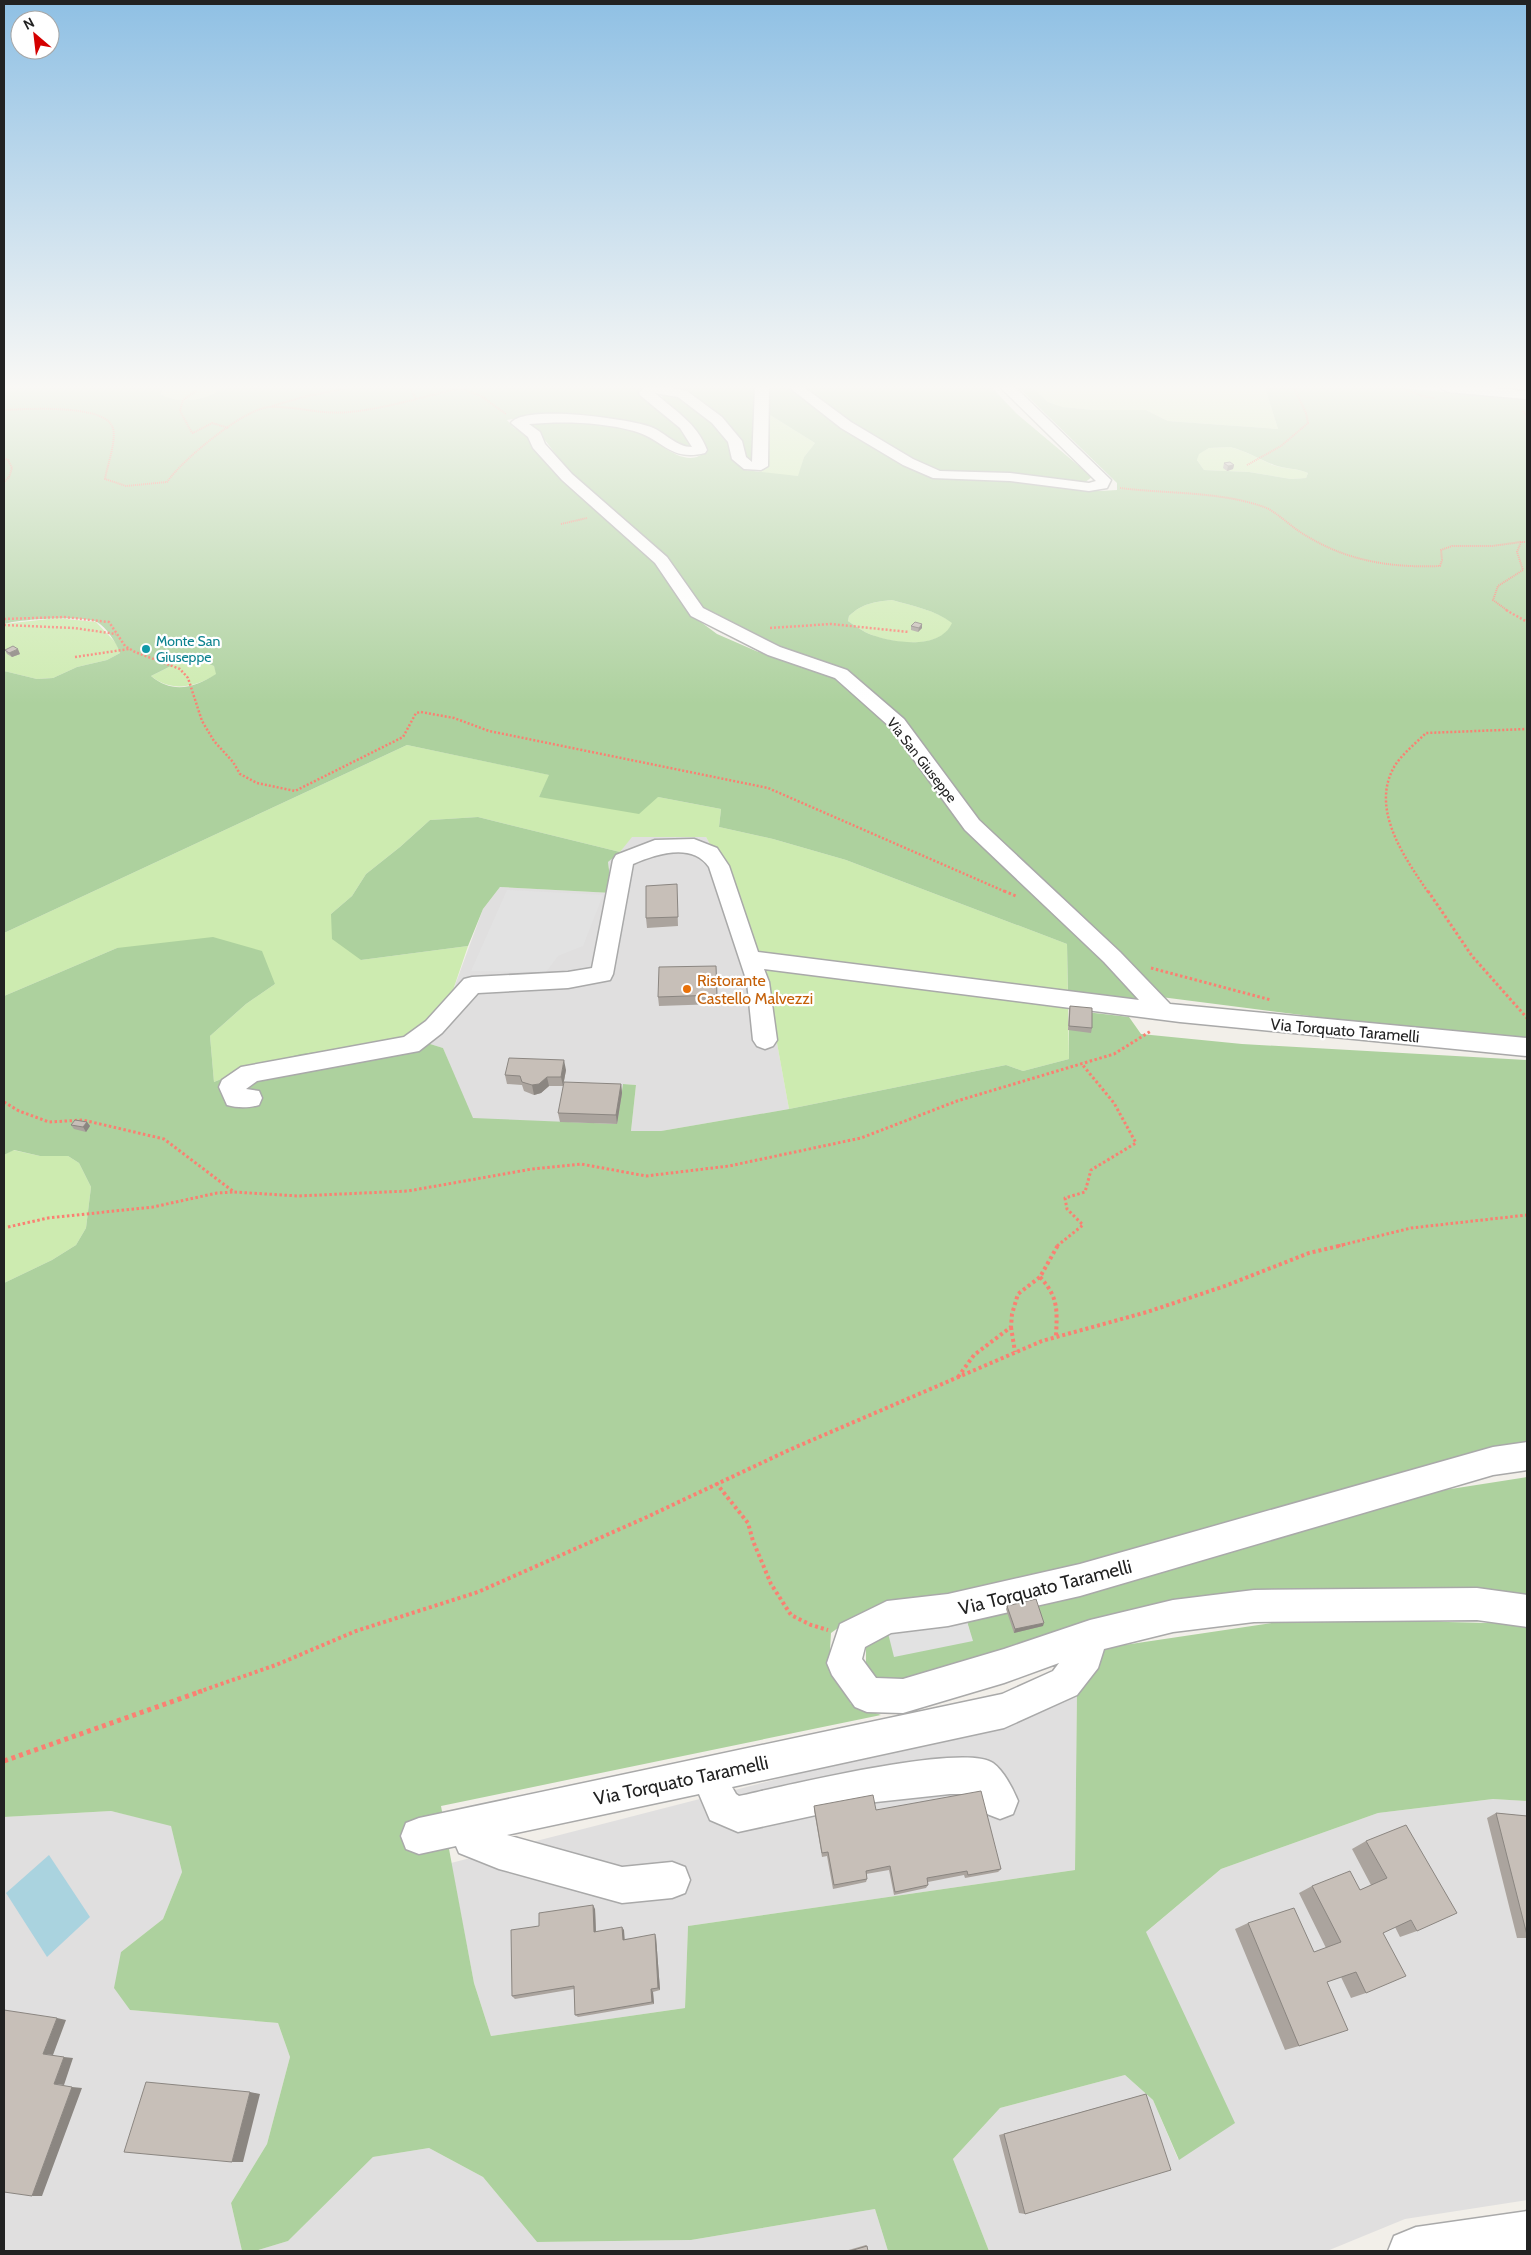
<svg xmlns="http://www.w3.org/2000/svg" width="1531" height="2255" font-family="Cabin,sans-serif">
  <rect width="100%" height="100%" fill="#f2efe9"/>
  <path fill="#e0dfdf" d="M 631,837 L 706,837 L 721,865 L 773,1021 L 789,1109 L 661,1131 L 631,1131 L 636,1085 L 624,1084 L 617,1124 L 472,1119 L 443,1048 L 414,1039 L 451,996 L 483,909 L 500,887 L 612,893 L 608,862 L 620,852 Z
    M 1077,1691 L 1075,1870 L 688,1926 L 685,2008 L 491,2036 L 474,1983 L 451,1863 L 1030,1714 Z
    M 1493,1799 L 1527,1801 L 1527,2200 L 1405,2219 L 1327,2251 L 989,2251 L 953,2159 L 1000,2108 L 1125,2075 L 1153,2100 L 1178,2159 L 1234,2123 L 1145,1933 L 1221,1869 L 1378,1813 Z
    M 111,1811 L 171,1825 L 182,1872 L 163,1919 L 121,1952 L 130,2010 L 278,2023 L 290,2057 L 267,2144 L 231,2203 L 242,2251 L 4,2251 L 4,1817 Z
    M 429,2148 L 483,2177 L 537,2242 L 691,2240 L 875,2209 L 888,2251 L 255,2251 L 288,2241 L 373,2157 Z"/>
  <path fill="#cdebb0" d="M 163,388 L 222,388 C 207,401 178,404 161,394 Z
    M 1033,388 L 1265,388 L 1278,429 L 1168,421 L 1146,410 L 1094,410 L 1063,407 L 1048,402 Z
    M 770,415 L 815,443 L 804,457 L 799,476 L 773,475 L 757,471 L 766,467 Z
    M 1230,447 C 1246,451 1259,459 1273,465 C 1284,469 1297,468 1308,473 L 1306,478 L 1291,479 L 1249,472 L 1204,470 L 1197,460 L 1198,454 L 1209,448 Z
    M 892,600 C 913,606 935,610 953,623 C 940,650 895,644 872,635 C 863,632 856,626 848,621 L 849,616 C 863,603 874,602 892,600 Z
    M 57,618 L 96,622 L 116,643 L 120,653 L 107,660 L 77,667 L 53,678 L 37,679 L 4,671 L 4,624 Z
    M 181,661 L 200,661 L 214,666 L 217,674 C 195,687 172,693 151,676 Z
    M 407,745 L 550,775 L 539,797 L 658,797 L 721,809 L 719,827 L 773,839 L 846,860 L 1067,944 L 1069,1059 L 1023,1071 L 1006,1065 L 789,1109 L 773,1021 L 721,865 L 706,837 L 632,837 L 620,852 L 478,817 L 430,820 L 400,847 L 366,874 L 352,896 L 331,914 L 361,960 L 468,946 L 451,996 L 414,1039 L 251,1067 L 214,1082 L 210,1036 L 246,1004 L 275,984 L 117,948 L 4,996 L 4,933 Z
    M 13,1150 L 40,1156 L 68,1156 L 79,1163 L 91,1187 L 86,1228 L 76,1245 L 52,1260 L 4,1283 L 4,1155 Z"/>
  <path fill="#add19e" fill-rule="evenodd" d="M 4,388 L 163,388 L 161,394 C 178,404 207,401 222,388 L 642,388 L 639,394 C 666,411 678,419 695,445 L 691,448 L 680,448 L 649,428 L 533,416 L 507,420 L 514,428 L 524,431 L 634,541 L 661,570 L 690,614 L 717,634 L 756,651 L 834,677 L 889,726 L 966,826 L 1141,998 L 1130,1001 L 1068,993 L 1067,944 L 846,860 L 773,839 L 719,827 L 721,809 L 658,797 L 639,814 L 539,797 L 549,775 L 407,745 L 4,933 L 4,671 L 37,679 L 53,678 L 77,667 L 107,660 L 120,653 C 116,642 107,628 97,622 C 83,615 20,619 4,624 ZM 181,661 L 200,661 L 214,666 L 216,674 C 195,688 172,694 151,676 Z
    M 669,388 L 757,388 L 758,459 L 750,461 L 743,457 L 741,449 L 677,390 Z
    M 767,388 L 794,388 L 826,414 L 863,439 L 917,471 L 935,478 L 993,479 L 1100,491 L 1117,490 L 1117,483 L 1019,388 L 1033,388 L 1048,402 L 1063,407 L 1094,410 L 1146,410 L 1168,421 L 1278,429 L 1265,388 L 1403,388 L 1527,400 L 1527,1038 L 1349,1021 L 1161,997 L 976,820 L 845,672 L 776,646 L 701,607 L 571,474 L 541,435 L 525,425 L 537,420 C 559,421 626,424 642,432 C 659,442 687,472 707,450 L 703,440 L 687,422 L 665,405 L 661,393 L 678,396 L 709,418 L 729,440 L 735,459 L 744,470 L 798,476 L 804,457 L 815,443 L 770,415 ZM 1230,447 C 1246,451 1259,459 1274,465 C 1285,469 1297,468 1308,473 L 1306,478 L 1291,479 L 1249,472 L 1204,470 L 1197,460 L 1199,454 L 1209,448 ZM 892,600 C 913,606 935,610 952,623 C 940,650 895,643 872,635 C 863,632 856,626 848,621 L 849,616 C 863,603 874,602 892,600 Z
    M 802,388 L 992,388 L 1017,414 L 1092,477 L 1084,483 L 987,472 L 936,472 L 892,450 Z
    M 478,817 L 620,852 L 608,862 L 612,893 L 500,887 L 483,909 L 468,946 L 361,960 L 332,939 L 331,914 L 352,896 L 366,874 L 400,847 L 430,820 Z
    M 213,937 L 262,951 L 275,984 L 246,1004 L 210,1036 L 214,1082 L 251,1067 L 301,1054 L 414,1039 L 443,1048 L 473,1118 L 617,1124 L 623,1084 L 636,1085 L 631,1131 L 661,1131 L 789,1109 L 1006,1065 L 1023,1071 L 1069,1059 L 1069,1010 L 1129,1017 L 1141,1034 L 1242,1044 L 1527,1060 L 1527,1446 L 1480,1452 L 1386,1477 L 1014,1583 L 888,1606 L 853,1617 L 831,1633 L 829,1666 L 851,1704 L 881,1715 L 441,1806 L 474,1983 L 491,2036 L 685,2008 L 688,1926 L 1075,1870 L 1077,1691 L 1104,1648 L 1278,1622 L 1409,1621 L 1527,1624 L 1527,1801 L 1493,1799 L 1378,1813 L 1221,1869 L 1146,1932 L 1235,2123 L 1179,2160 L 1153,2100 L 1125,2075 L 1000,2108 L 953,2159 L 989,2251 L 888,2251 L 875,2209 L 691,2240 L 537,2242 L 483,2177 L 429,2148 L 373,2157 L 288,2241 L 255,2251 L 242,2251 L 231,2203 L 267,2144 L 290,2057 L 278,2023 L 130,2010 L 114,1988 L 121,1952 L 163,1919 L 182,1872 L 171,1826 L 111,1811 L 4,1817 L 4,1283 L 52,1260 L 76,1245 L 86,1228 L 91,1187 L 79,1163 L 68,1156 L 40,1156 L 14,1150 L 4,1155 L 4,996 L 117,948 Z
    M 1527,1477 L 1527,1601 L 1404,1590 L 1231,1593 L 940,1676 L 880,1684 L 866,1673 L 866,1647 L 876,1639 L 888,1633 L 972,1641 L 966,1618 L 1073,1593 L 1438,1491 Z"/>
  <path fill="#e2e2e2" d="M 507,890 L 603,895 L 583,946 L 558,956 L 546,972 L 471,971 Z
    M 966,1618 L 973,1641 L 894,1657 L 888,1633 Z"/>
  <path fill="#aad3df" d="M 49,1855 L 90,1917 L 47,1957 L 6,1893 Z"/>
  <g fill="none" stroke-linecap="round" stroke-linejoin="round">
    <g stroke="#a9a9a9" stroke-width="3">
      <path id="minor" d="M 644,388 L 671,388 L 687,391 L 722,417 L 742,441 L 746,457 L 752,462 L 755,388 L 769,388 L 768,466 L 761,470 L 744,469 L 732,459 L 728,442 L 712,423 L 678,397 L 655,393 C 675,411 697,423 707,450 L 705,453 C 670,462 663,439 634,431 C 601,422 562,421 529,424 L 540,432 L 545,444 L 572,474 L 667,557 L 703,608 L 780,647 L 847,670 L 904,719 L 979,820 L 1120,952 L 1170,1004 L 1527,1038 L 1527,1056 L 1180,1022 L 764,969 L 769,982 L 777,1040 L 773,1046 L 765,1049 L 757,1046 L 753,1040 L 747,982 L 709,867 C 692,842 656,854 633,864 L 613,974 L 610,980 L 568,988 L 478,993 L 442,1033 L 419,1051 L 257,1081 L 246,1089 L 259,1091 L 262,1098 L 259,1105 C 248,1108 238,1108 227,1105 L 219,1087 L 222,1080 L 241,1067 L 404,1037 L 426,1021 L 464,979 L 472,977 L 568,972 L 592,968 L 613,860 L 616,855 L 655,840 L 694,839 L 717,848 L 729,866 L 758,952 L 1139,1000 L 1104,962 L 965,830 L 890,727 L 835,678 L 768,655 L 691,616 L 655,563 L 562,480 L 533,448 L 528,437 L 511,423 C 525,404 629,419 651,427 C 666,433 676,447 692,447 L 680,428 L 641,396 L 639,393 Z
        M 790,388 L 805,388 L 851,422 L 913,459 L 940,471 L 1010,473 L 1089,483 L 1096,481 L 1001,388 L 1016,388 L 1111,480 L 1107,488 L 1089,491 L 1010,481 L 933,478 L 903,465 L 841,428 Z
        M 1441,388 L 1492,388 L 1527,391 L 1527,399 L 1448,392 Z
        M 1527,1442 L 1527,1470 L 1493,1475 L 1080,1596 L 948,1626 L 891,1633 L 865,1647 L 862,1659 L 876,1678 L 903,1679 L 1004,1649 L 1090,1620 L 1173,1600 L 1254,1590 L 1477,1588 L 1527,1595 L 1527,1627 L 1477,1620 L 1254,1622 L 1173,1632 L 1104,1649 L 1098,1668 L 1077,1695 L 1004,1728 L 732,1787 L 736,1794 L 739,1796 C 781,1787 963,1742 993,1763 C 1004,1771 1013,1789 1018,1801 L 1013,1814 L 1000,1819 L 987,1814 L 972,1794 L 950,1794 L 876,1802 L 738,1832 L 710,1820 L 699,1794 L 507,1835 L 622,1867 L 672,1862 L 685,1867 L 690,1880 L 685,1893 L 672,1898 L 622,1903 L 499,1869 L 459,1853 L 456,1846 L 419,1854 L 406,1849 L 401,1836 L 406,1823 L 419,1818 L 1002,1694 L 1053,1671 L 1059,1663 L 1004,1683 L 903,1713 L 867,1712 L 855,1707 L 832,1675 L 827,1663 L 840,1624 L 887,1601 L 948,1594 L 1080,1564 L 1493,1447 Z
        M 1527,2211 L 1527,2251 L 1388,2251 L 1394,2236 L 1416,2227 Z"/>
    </g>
    <path stroke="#fa8072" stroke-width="2" stroke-dasharray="1 1" stroke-linecap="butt" d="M 410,388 L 416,399
      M 460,388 L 481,396 L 506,414
      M 1403,388 L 1422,396 L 1435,398
      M 196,391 L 183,400 L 180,411 L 191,431 L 193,433 L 212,423 L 229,428
      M 272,406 L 303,397 L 348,388
      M 4,410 C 25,409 102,404 112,426 C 118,437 107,466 105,479 L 126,486 L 167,482 C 181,461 244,408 270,407 C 297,406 320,415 349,412 C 384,409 426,396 461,388
      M 1523,411 L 1527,416
      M 4,458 L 8,460 L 12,468 L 9,477 L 4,482
      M 1247,465 L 1281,446 L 1308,423 L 1306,413 L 1294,388
      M 1120,488 C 1167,494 1219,491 1264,507 C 1276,511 1292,528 1305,535 C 1347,561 1391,568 1440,566 L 1442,560 L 1441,550 L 1452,546 L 1492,546 L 1521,542
      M 561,524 L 587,518
      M 1508,611 L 1493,600 L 1498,586 L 1523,570 L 1517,552 L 1521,542 L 1527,542"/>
    <path stroke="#fa8072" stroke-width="2.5" stroke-dasharray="2 2" stroke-linecap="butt" d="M 1506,610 L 1527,622
      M 4,619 L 64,617 L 109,622 L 125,646 L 135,652 L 180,669 L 188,678 L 202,721 L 214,741 L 233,762 L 240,774 L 257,783 L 295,791 L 403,737 L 416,713 L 421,712 L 454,718 L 489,731 L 768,788 L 1006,892
      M 4,625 L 74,628 L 116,634
      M 770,628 L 831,624 L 909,632
      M 75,657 L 129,649
      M 1428,892 C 1405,858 1370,810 1394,767 C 1402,754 1415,744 1426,733 L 1527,729"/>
    <path stroke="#fa8072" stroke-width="3" stroke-dasharray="2.5 2.5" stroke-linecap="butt" d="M 1004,891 L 1016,896
      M 1428,891 L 1472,956 L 1527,1018
      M 1151,968 L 1271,1000
      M 4,1102 L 19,1111 L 49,1122 L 83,1120 L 164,1139 L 234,1192 L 298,1196 L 408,1191 L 532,1169 L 581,1164 L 646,1176 L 729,1166 L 861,1138 L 957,1101 L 1114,1054 L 1151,1031
      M 8,1227 L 48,1218 L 153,1207 L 217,1193 L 234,1192
      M 1057,1246 L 1083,1225 L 1067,1209 L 1065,1198 L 1085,1192 L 1091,1170 L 1136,1143 L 1114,1103 L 1081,1063
      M 1338,1246 L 1411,1228 L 1527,1215"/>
    <path stroke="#fa8072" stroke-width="4" stroke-dasharray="3 3" stroke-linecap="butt" d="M 1040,1277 C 1059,1298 1057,1310 1056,1337
      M 1011,1327 L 1015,1352
      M 958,1377 L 974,1355 L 1011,1327 L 1012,1314 L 1018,1294 L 1040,1277 L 1058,1245
      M 716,1483 L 748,1523 L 753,1541 L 771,1584 L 791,1615 L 811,1625 L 828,1630
      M 198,1692 L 276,1665 L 356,1631 L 478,1592 L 647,1517 L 789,1450 L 1042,1341 L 1147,1312 L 1225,1286 L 1309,1253 L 1343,1245"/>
    <path stroke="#fa8072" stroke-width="5" stroke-dasharray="4 4" stroke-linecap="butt" d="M 4,1761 L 202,1691"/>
    <use href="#minor" fill="#fff" fill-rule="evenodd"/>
  </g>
  <path fill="#aba49e" d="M 1224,463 L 1234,465 L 1233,469 L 1227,471 L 1223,468 Z
    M 922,624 L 922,628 L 918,632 L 911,630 L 911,626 Z
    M 5,650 L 20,654 L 12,657 L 7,654 Z
    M 677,894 L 678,926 L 647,928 L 646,918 Z
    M 716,966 L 717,1004 L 659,1006 L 658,997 Z
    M 1070,1006 L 1092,1028 L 1091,1033 L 1068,1030 L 1069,1010 Z
    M 566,1070 L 563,1086 L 549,1086 L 541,1093 L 534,1095 L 524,1091 L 522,1085 L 507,1084 L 505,1075 Z
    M 621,1084 L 622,1093 L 617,1124 L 560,1122 L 558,1113 Z
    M 87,1122 L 90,1126 L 86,1132 L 74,1129 L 71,1125 Z
    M 1007,1606 L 1043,1626 L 1014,1633 L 1006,1609 Z
    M 814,1806 L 876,1810 L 1001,1869 L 998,1872 L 965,1878 L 964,1875 L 928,1882 L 928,1885 L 926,1888 L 894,1895 L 889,1870 L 866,1874 L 867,1879 L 866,1882 L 833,1889 L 827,1856 L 822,1857 L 814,1810 Z
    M 1496,1813 L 1527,1816 L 1527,1938 L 1517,1938 L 1487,1818 Z
    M 1366,1841 L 1417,1931 L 1400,1937 L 1395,1927 L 1383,1933 L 1366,1993 L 1351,1998 L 1341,1977 L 1327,1982 L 1299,2046 L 1285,2050 L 1235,1929 L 1248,1923 L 1314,1952 L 1326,1948 L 1299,1893 L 1312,1886 L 1360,1890 L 1371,1885 L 1352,1849 Z
    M 595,1909 L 596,1931 L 624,1930 L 624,1939 L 656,1937 L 660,1990 L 653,1992 L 654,2004 L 578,2017 L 575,2015 L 574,1989 L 515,1999 L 512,1996 L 539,1926 Z
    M 1146,2094 L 1025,2214 L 1019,2213 L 999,2135 Z
    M 866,2245 L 867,2246 L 868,2251 L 845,2251 Z"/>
  <path fill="#8b8681" d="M 1234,465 L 1233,469 L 1227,471 L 1228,466 Z
    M 922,624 L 922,628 L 918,632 L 919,628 Z
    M 18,649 L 20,654 L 12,657 L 9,653 Z
    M 564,1060 L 566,1070 L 563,1086 L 561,1077 Z
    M 547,1077 L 549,1086 L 541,1093 L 534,1095 L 532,1085 Z
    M 621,1084 L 622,1093 L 617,1124 L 616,1115 Z
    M 87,1122 L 90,1126 L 86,1132 L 83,1127 Z
    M 1044,1623 L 1043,1626 L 1014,1633 L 1015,1629 Z
    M 593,1905 L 595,1909 L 596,1935 L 594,1932 Z
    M 622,1927 L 624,1930 L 625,1943 L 623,1940 Z
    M 655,1934 L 656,1937 L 660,1990 L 658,1988 Z
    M 651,1989 L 653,1992 L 654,2004 L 652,2002 Z
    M 57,2018 L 66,2020 L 53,2055 L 43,2054 Z
    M 64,2057 L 73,2058 L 64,2085 L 54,2084 Z
    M 72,2087 L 82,2088 L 42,2196 L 32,2196 Z
    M 250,2092 L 260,2094 L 243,2162 L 232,2162 Z"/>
  <path fill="#c7bfb8" stroke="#8b8681" d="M 1230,462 L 1234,465 L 1228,466 L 1224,463 Z
    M 915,622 L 922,624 L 919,628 L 911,626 Z
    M 13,646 L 18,649 L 9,653 L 5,650 Z
    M 677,884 L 678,917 L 646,918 L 646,886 Z
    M 716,966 L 717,995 L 658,997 L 659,967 Z
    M 1070,1006 L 1092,1008 L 1092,1028 L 1069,1026 Z
    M 509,1058 L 564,1060 L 561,1077 L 547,1077 L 539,1084 L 532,1085 L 522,1082 L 520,1076 L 505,1075 Z
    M 564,1082 L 621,1084 L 616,1115 L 558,1113 Z
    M 75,1120 L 87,1122 L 83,1127 L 71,1125 Z
    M 1036,1599 L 1044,1623 L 1015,1629 L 1007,1606 Z
    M 981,1791 L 1001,1869 L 968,1875 L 967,1871 L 927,1878 L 928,1885 L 895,1892 L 890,1866 L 866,1871 L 867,1879 L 834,1885 L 828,1852 L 822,1853 L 814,1806 L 873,1795 L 876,1810 Z
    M 1496,1813 L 1527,1816 L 1527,1935 Z
    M 1406,1825 L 1457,1913 L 1417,1931 L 1411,1920 L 1383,1933 L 1406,1976 L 1366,1993 L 1356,1972 L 1327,1982 L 1348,2030 L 1299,2046 L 1248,1923 L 1294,1908 L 1314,1952 L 1341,1942 L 1312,1886 L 1350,1871 L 1360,1890 L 1387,1878 L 1366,1841 Z
    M 593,1905 L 594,1932 L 622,1927 L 623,1940 L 655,1934 L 658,1988 L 651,1989 L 652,2002 L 575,2015 L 574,1986 L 512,1996 L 511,1930 L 539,1926 L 539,1913 Z
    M 4,2010 L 57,2018 L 43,2054 L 64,2057 L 54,2084 L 72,2087 L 32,2196 L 4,2192 Z
    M 146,2082 L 250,2092 L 232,2162 L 124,2152 Z
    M 1146,2094 L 1171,2170 L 1025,2214 L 1004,2134 Z
    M 867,2246 L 868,2251 L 850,2251 Z"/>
  <linearGradient id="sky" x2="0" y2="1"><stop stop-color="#8fc0e4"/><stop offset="0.55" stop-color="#f9f8f5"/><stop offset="1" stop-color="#f9f8f5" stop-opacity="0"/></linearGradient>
  <rect width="1531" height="704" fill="url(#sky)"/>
  <circle fill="#0f9aa8" stroke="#fff" stroke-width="2" cx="146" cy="649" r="5"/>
  <circle fill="#e8710a" stroke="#fff" stroke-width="2" cx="687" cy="989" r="5"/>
  <g text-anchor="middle" stroke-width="4.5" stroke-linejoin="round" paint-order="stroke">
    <g font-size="14" fill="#0d838f" stroke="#fff" text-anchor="start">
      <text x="156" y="646">Monte San<tspan x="156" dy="16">Giuseppe</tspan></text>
    </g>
    <g font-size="14" fill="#222" stroke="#fff">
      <text transform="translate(922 760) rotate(52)" y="5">Via San Giuseppe</text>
    </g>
    <g font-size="16" fill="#c56008" stroke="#fff" text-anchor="start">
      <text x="697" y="986">Ristorante<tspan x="697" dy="18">Castello Malvezzi</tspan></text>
    </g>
    <g font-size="16" fill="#222" stroke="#fff">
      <text transform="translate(1345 1030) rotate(5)" y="6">Via Torquato Taramelli</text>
    </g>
    <g font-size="19" fill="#222" stroke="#fff">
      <text transform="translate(1045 1587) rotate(-14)" y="7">Via Torquato Taramelli</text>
      <text transform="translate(681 1780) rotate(-12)" y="7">Via Torquato Taramelli</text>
    </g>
  </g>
  <rect width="1531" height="2255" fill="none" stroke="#222222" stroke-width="10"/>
  <g transform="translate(35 35) rotate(332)"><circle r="24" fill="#ffffff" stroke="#a7a7a7"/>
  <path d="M0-4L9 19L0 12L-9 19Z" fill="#d40000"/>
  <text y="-8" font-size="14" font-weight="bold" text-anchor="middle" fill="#222222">N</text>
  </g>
</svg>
